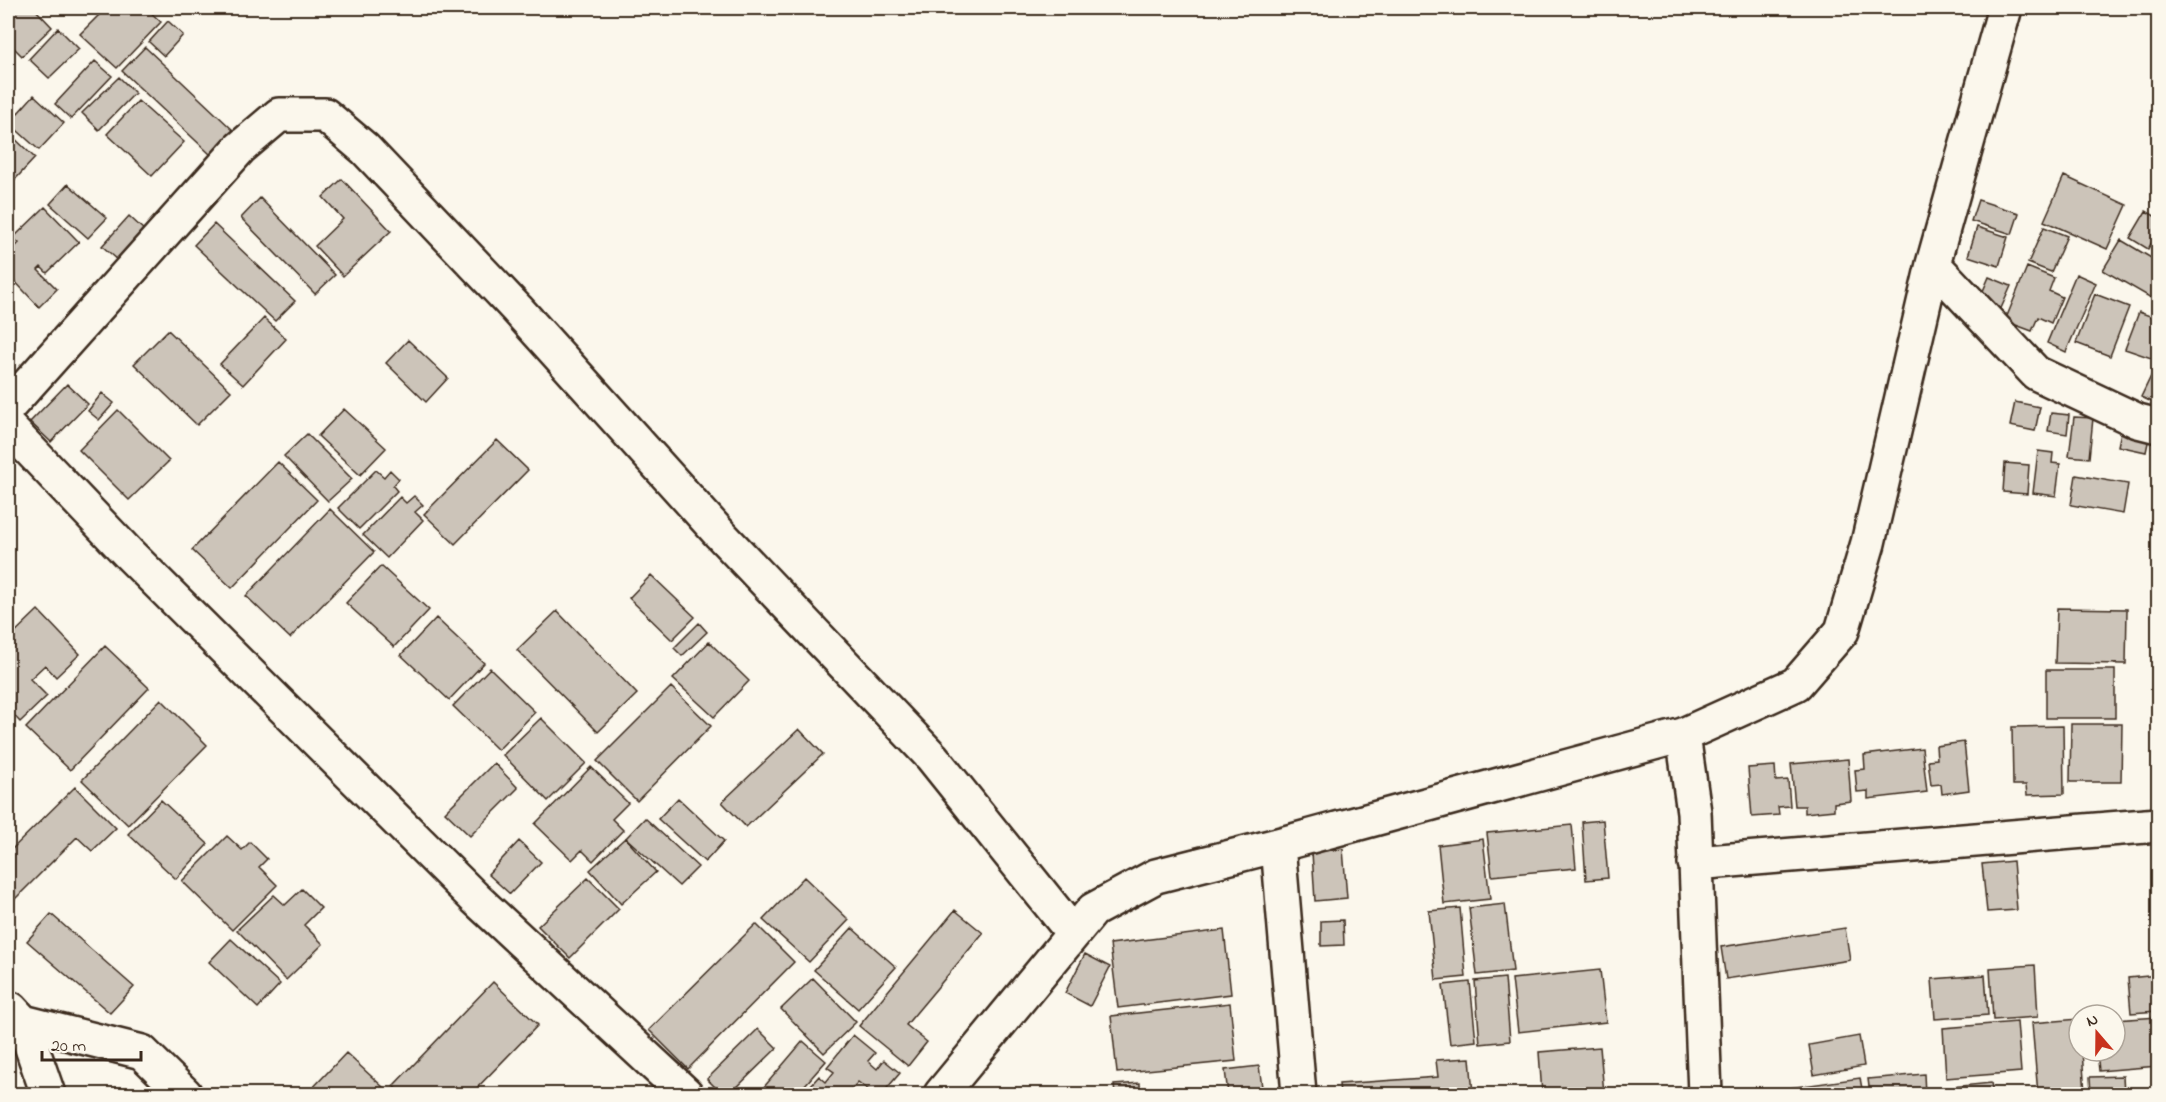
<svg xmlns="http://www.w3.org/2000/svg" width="2166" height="1102" font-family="'Indie Flower',sans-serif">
  <rect width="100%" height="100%" fill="#fbf7ec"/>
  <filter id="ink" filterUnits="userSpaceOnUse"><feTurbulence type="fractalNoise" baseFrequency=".0167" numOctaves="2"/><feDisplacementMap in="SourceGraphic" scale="12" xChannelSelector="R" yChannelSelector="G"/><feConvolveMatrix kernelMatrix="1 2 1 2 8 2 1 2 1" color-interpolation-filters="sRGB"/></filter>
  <g filter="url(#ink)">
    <path fill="#ccc4b9" stroke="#3b2a1e" stroke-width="1.5" d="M 10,8 L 34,8 L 52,27 L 22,56 L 8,42 L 8,10 Z
      M 106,8 L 146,8 L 161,22 L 117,68 L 80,34 Z
      M 168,21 L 183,35 L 164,56 L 149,42 Z
      M 58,28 L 79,49 L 49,78 L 29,59 Z
      M 145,47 L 234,131 L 211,155 L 122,71 Z
      M 95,61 L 112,76 L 71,119 L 55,104 Z
      M 119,77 L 135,93 L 99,130 L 82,113 Z
      M 34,95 L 64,123 L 39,150 L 9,123 Z
      M 138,101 L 184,142 L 152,176 L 107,134 Z
      M 8,132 L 35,158 L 8,187 Z
      M 2064,176 L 2127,205 L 2107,249 L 2044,221 Z
      M 342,179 L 391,231 L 343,276 L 315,246 L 343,219 L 323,197 Z
      M 68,184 L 107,218 L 88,238 L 50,204 Z
      M 260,198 L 335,275 L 315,294 L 241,218 Z
      M 1978,200 L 2019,213 L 2012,234 L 1971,221 Z
      M 45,207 L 79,242 L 47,273 L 41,267 L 38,270 L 57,289 L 39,307 L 8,274 L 8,254 L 19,243 L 13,238 Z
      M 2146,211 L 2158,218 L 2158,231 L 2148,249 L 2130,238 Z
      M 129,216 L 145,231 L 118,260 L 102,246 Z
      M 214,224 L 295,301 L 275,321 L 194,245 Z
      M 1977,227 L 2008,237 L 1999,266 L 1968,256 Z
      M 2044,227 L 2067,236 L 2051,272 L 2028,263 Z
      M 2121,240 L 2158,262 L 2158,302 L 2103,270 Z
      M 2027,267 L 2054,278 L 2049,291 L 2062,297 L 2051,323 L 2038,317 L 2032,331 L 2005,321 Z
      M 2076,274 L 2096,283 L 2066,352 L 2047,343 Z
      M 1989,277 L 2011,286 L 1998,315 L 1977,305 Z
      M 2095,294 L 2129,307 L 2110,356 L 2076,343 Z
      M 2139,312 L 2158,319 L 2157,360 L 2125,349 Z
      M 264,318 L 286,339 L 243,385 L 220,364 Z
      M 168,330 L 231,391 L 197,425 L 134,364 Z
      M 408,340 L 448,378 L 426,402 L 386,363 Z
      M 2154,370 L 2158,372 L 2158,405 L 2141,397 Z
      M 67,384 L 88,404 L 51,442 L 30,422 Z
      M 102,393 L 114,403 L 99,420 L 88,411 Z
      M 2015,402 L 2040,407 L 2035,431 L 2010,426 Z
      M 344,409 L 386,448 L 360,475 L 318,436 Z
      M 118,410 L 169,461 L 129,500 L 79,450 Z
      M 2051,413 L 2069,415 L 2067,434 L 2048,431 Z
      M 2074,417 L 2093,418 L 2089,458 L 2069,456 Z
      M 2122,427 L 2150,433 L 2146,452 L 2118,446 Z
      M 307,434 L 352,479 L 328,501 L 284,456 Z
      M 497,440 L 528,470 L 455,544 L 424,514 Z
      M 2038,451 L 2053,453 L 2052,463 L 2060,464 L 2056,496 L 2033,493 Z
      M 278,462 L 317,500 L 232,588 L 192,550 Z
      M 2005,463 L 2029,465 L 2027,494 L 2003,492 Z
      M 376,470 L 384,477 L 390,470 L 399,479 L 393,486 L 397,491 L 359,529 L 338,508 Z
      M 2076,475 L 2128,484 L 2123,514 L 2071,505 Z
      M 414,496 L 423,505 L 415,512 L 423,520 L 387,558 L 363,535 L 400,497 L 406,503 Z
      M 330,509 L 374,552 L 290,638 L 246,596 Z
      M 381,566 L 429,610 L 394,647 L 346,603 Z
      M 651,575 L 695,617 L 672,640 L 629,598 Z
      M 2057,608 L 2127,609 L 2126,664 L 2055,663 Z
      M 38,610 L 80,654 L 56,677 L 45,665 L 30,679 L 47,696 L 20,722 L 8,709 L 8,639 Z
      M 557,611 L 637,694 L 598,732 L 517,650 Z
      M 436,618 L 484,663 L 449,700 L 401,655 Z
      M 699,623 L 707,632 L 682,656 L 674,648 Z
      M 709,642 L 749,681 L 714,717 L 673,679 Z
      M 105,646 L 149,688 L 70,770 L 26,728 Z
      M 490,668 L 535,712 L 498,750 L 453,706 Z
      M 2046,670 L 2115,670 L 2115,718 L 2046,718 Z
      M 671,687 L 711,726 L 637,801 L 597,761 Z
      M 161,699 L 207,745 L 128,825 L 82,780 Z
      M 541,718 L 586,763 L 548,801 L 503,755 Z
      M 2071,724 L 2122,724 L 2121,782 L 2070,782 Z
      M 2063,726 L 2064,794 L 2027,795 L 2026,785 L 2013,785 L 2012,727 Z
      M 799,729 L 823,754 L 746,827 L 722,802 Z
      M 1964,742 L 1969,790 L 1942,794 L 1941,784 L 1931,785 L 1928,760 L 1937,759 L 1936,746 Z
      M 1922,748 L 1927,792 L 1868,799 L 1868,791 L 1857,792 L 1855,770 L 1865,769 L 1864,755 Z
      M 1848,759 L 1851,801 L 1834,803 L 1834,810 L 1805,813 L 1805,806 L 1795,806 L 1791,764 Z
      M 494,763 L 518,788 L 470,836 L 445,812 Z
      M 1775,766 L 1776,781 L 1788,780 L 1790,806 L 1778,807 L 1779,815 L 1752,817 L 1748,768 Z
      M 591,767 L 628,803 L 612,819 L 623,830 L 593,861 L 582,850 L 572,860 L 535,824 Z
      M 75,787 L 116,828 L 92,851 L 77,837 L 8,906 L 8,853 Z
      M 678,798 L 724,841 L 705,862 L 658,819 Z
      M 161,800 L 208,844 L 176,879 L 128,834 Z
      M 645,818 L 698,867 L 679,886 L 626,838 Z
      M 1603,820 L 1608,878 L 1586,880 L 1582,822 Z
      M 1572,825 L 1576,868 L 1492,876 L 1487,833 Z
      M 227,836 L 242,850 L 250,842 L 267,859 L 259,867 L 277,885 L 232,930 L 182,881 Z
      M 625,838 L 656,872 L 621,904 L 590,870 Z
      M 1483,839 L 1490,899 L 1444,904 L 1438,845 Z
      M 519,841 L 541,862 L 510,894 L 488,874 Z
      M 1343,849 L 1347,898 L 1315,901 L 1312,852 Z
      M 2013,861 L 2017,910 L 1987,912 L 1982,864 Z
      M 804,877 L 849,920 L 809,962 L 763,920 Z
      M 588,878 L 619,909 L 570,958 L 538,926 Z
      M 302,889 L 321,908 L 304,925 L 323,944 L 286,980 L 237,930 L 274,895 L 285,905 Z
      M 1505,904 L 1513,971 L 1477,975 L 1469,908 Z
      M 1460,908 L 1466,977 L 1436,980 L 1429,911 Z
      M 955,910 L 983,933 L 906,1025 L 927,1042 L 908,1066 L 859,1026 Z
      M 51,914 L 134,987 L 110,1013 L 27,941 Z
      M 1343,920 L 1344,945 L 1321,946 L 1321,921 Z
      M 756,924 L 794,962 L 688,1069 L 649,1030 Z
      M 852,928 L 896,967 L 858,1009 L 814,970 Z
      M 1845,928 L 1850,960 L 1726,979 L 1721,947 Z
      M 1224,930 L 1231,994 L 1118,1008 L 1110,944 Z
      M 231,939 L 280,984 L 258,1008 L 209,962 Z
      M 1085,954 L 1110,967 L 1090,1006 L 1065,993 Z
      M 2035,965 L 2038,1017 L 1993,1020 L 1990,968 Z
      M 1600,970 L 1606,1022 L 1518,1032 L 1512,979 Z
      M 1985,975 L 1988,1015 L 1935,1019 L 1932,979 Z
      M 2158,975 L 2158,1011 L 2131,1013 L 2128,978 Z
      M 813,978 L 856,1022 L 824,1053 L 781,1009 Z
      M 1505,978 L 1510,1041 L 1480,1044 L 1475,981 Z
      M 493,982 L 538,1025 L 471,1094 L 402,1094 L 393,1086 Z
      M 1470,982 L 1476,1041 L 1450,1044 L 1443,985 Z
      M 1230,1003 L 1236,1061 L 1117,1073 L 1111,1016 Z
      M 2158,1017 L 2158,1066 L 2099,1071 L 2097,1051 L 2115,1051 L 2115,1020 Z
      M 2079,1019 L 2079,1051 L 2082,1051 L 2085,1094 L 2038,1094 L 2032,1023 Z
      M 2017,1022 L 2021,1072 L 1946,1078 L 1943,1028 Z
      M 758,1029 L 777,1048 L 730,1094 L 722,1094 L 707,1079 Z
      M 853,1035 L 875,1053 L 868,1061 L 877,1069 L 884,1060 L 900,1073 L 882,1094 L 874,1094 L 858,1082 L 847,1094 L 803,1094 L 819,1076 L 826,1082 L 834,1072 L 827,1067 Z
      M 1859,1036 L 1864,1066 L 1814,1075 L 1809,1045 Z
      M 803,1041 L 826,1061 L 797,1094 L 752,1094 L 754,1091 L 758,1094 Z
      M 1600,1047 L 1604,1094 L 1542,1094 L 1539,1052 Z
      M 346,1053 L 384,1088 L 378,1094 L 307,1094 Z
      M 1470,1058 L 1473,1094 L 1340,1094 L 1339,1084 L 1438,1077 L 1436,1060 Z
      M 1259,1066 L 1263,1094 L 1228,1094 L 1225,1070 Z
      M 1924,1074 L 1925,1094 L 1870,1094 L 1868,1079 Z
      M 2123,1076 L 2124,1094 L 2091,1094 L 2090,1077 Z
      M 1860,1078 L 1863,1094 L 1745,1094 Z
      M 1140,1083 L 1140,1094 L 1115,1094 L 1114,1085 Z
      M 1991,1083 L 1993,1094 L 1944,1094 L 1943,1088 Z"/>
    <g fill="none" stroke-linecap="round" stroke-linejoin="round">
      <g stroke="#3b2a1e" stroke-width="38">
        <path id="street" d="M 1933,264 L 2036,373 L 2138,421 L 2158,426
          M 8,407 L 240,148 L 279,115 L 325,115 L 365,149 L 517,309 L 720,534 L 932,757 L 1073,933
          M 8,427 L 128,553 L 476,899 L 686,1094
          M 1683,735 L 1694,812 L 1705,1094
          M 1278,845 L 1299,1094
          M 1695,863 L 2158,825
          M 11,1009 L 23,1022 L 48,1094
          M 23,1022 L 142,1052 L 185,1094
          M 941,1094 L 1093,910 L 1156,876 L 1278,845 L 1683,735 L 1796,684 L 1842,631 L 1868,543 L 1933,264 L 2005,8"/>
      </g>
      <use href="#street" stroke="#fbf7ec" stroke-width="33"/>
    </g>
  </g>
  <rect width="2166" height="1102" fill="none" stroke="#fbf7ec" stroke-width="30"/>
  <rect x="15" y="15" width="2136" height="1072" fill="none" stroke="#3b2a1e" stroke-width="2" filter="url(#ink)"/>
  <g transform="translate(2097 1033) rotate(340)"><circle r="28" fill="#fbf7ec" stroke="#aea59a" stroke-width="1.5"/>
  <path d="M0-4.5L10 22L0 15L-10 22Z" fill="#c8321e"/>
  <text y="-9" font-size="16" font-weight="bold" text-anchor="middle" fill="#3b2a1e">N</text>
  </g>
  <path d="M42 1051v9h99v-9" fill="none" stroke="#3b2a1e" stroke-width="3"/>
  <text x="51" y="1051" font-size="18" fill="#3b2a1e" stroke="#fbf7ec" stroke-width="4.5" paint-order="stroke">20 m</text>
</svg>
